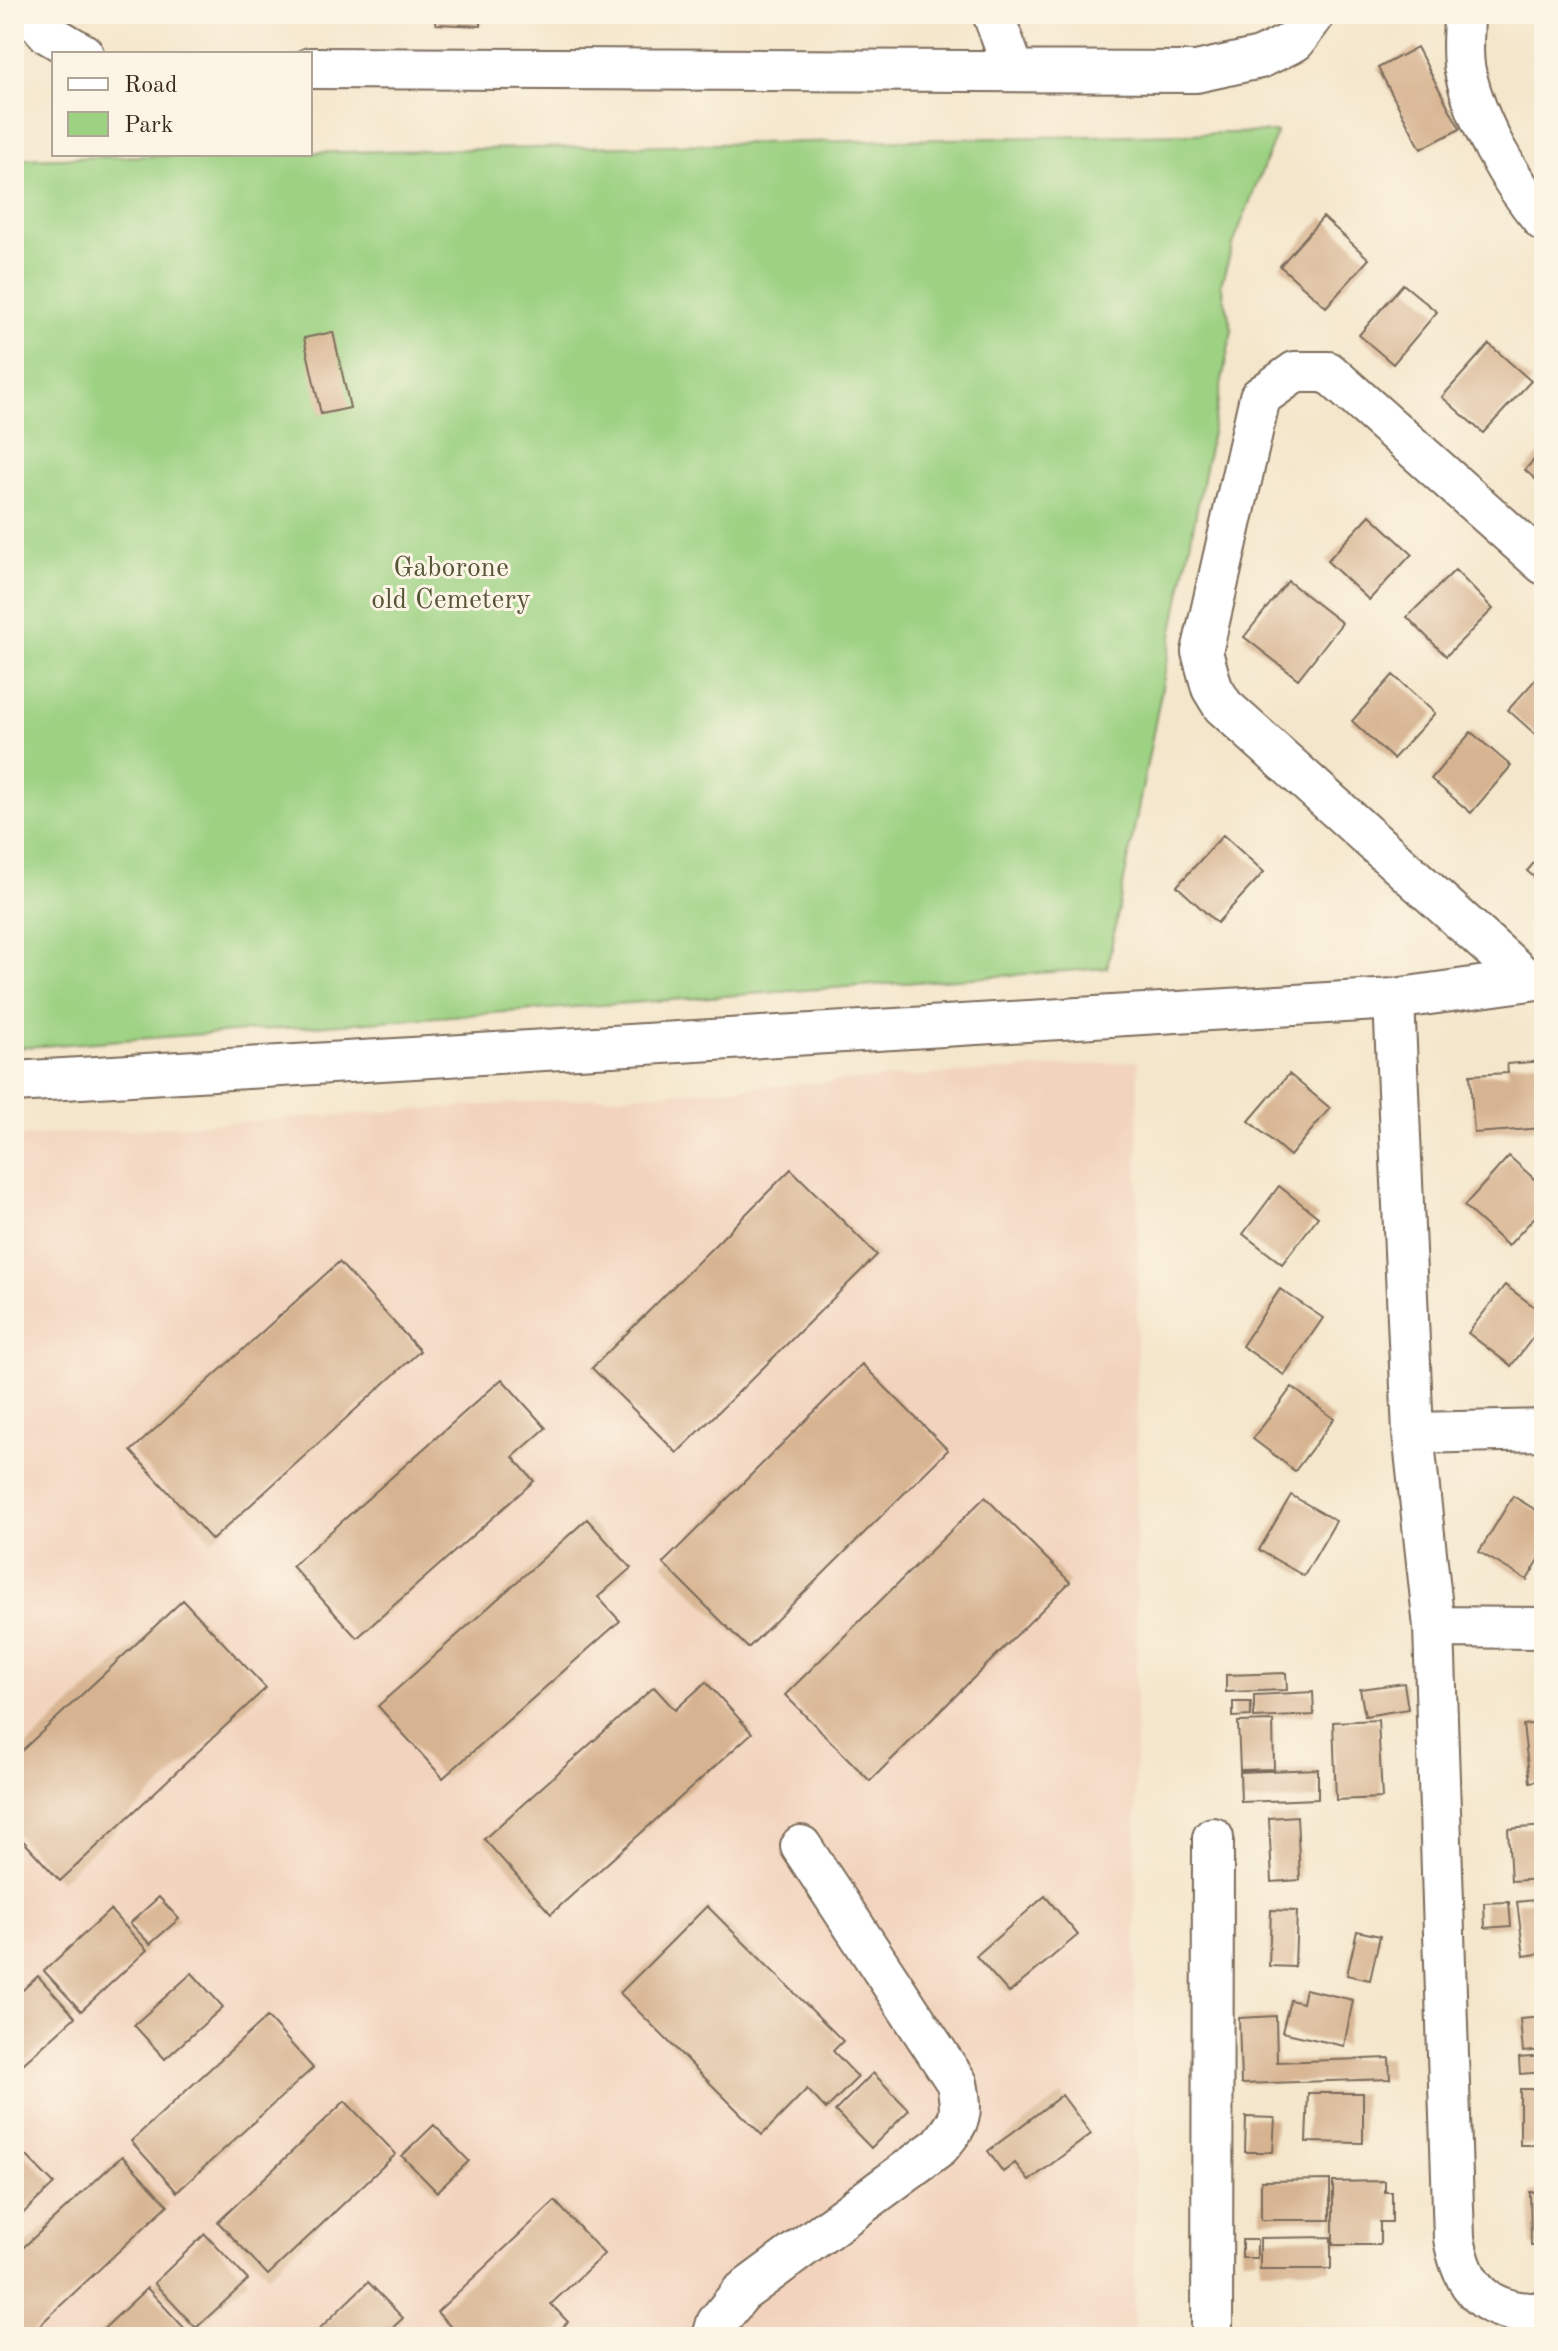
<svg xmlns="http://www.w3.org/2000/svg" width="1558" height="2351" font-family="'Old Standard TT',serif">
  <rect width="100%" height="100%" fill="#fcf5e5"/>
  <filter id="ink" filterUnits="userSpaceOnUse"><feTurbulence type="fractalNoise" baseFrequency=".0125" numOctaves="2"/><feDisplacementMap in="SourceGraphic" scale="16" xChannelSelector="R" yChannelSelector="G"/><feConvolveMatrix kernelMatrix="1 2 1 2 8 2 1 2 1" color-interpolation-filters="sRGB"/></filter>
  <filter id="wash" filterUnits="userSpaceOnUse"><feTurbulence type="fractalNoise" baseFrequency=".006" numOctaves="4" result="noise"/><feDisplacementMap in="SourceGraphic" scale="32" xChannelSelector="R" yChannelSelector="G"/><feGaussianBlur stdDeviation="1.8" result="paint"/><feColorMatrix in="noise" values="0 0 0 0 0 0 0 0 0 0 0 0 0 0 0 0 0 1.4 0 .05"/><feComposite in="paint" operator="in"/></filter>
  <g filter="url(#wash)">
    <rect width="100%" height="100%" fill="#f4e6cb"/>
    <path fill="#f2d4be" d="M 1138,1061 L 1134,2337 L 14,2337 L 14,1137 Z"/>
    <path fill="#9dd283" stroke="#6c7e50" stroke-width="2" d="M 1277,132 L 1234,242 L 1221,284 L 1232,330 L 1107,968 L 14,1048 L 14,159 Z"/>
    <g id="blocks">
      <path fill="#d7b491" d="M 436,14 L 481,14 L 481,26 L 436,24 Z
        M 622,14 L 667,14 L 667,17 L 622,18 Z
        M 1417,47 L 1460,129 L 1421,149 L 1378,68 Z
        M 1323,217 L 1369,259 L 1326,307 L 1280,266 Z
        M 1403,284 L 1437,312 L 1393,364 L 1359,335 Z
        M 333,332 L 350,408 L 321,414 L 304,338 Z
        M 1489,344 L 1531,381 L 1483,433 L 1442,397 Z
        M 1544,448 L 1544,487 L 1525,470 Z
        M 1370,515 L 1412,554 L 1369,600 L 1327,561 Z
        M 1455,570 L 1493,609 L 1446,656 L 1407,617 Z
        M 1288,581 L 1342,623 L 1298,679 L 1244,637 Z
        M 1544,670 L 1544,742 L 1508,710 Z
        M 1393,675 L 1435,713 L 1393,759 L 1352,721 Z
        M 1471,732 L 1511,766 L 1471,813 L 1431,779 Z
        M 1223,835 L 1264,872 L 1217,923 L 1177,886 Z
        M 1544,851 L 1544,886 L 1527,871 Z
        M 1544,1061 L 1544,1128 L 1474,1133 L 1470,1075 L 1508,1073 L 1507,1064 Z
        M 1289,1074 L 1330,1108 L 1290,1156 L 1249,1121 Z
        M 1509,1156 L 1544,1188 L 1544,1207 L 1508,1246 L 1464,1206 Z
        M 791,1169 L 877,1255 L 677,1453 L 592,1368 Z
        M 1279,1186 L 1318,1217 L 1282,1264 L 1243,1234 Z
        M 339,1262 L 420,1351 L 212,1540 L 131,1451 Z
        M 1505,1285 L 1544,1314 L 1544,1323 L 1511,1366 L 1468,1333 Z
        M 1280,1289 L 1323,1318 L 1284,1375 L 1242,1346 Z
        M 862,1364 L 948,1450 L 748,1648 L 663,1563 Z
        M 502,1379 L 546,1428 L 513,1457 L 534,1481 L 357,1638 L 292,1566 Z
        M 1292,1387 L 1334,1419 L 1295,1471 L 1253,1439 Z
        M 1291,1495 L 1336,1521 L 1304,1576 L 1259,1550 Z
        M 1513,1496 L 1544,1515 L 1544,1551 L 1527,1580 L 1479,1552 Z
        M 985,1497 L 1070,1582 L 870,1781 L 785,1695 Z
        M 587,1519 L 631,1568 L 598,1597 L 620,1621 L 443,1778 L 378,1706 Z
        M 183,1600 L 266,1688 L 60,1881 L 14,1831 L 14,1758 Z
        M 1286,1673 L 1287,1690 L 1226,1692 L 1226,1675 Z
        M 706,1682 L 752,1733 L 551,1914 L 484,1839 L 654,1687 L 675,1710 Z
        M 1404,1683 L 1408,1709 L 1365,1716 L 1360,1689 Z
        M 1313,1692 L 1314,1715 L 1254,1718 L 1254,1695 Z
        M 1233,1702 L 1251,1702 L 1251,1716 L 1233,1717 Z
        M 1378,1720 L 1382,1798 L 1336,1800 L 1333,1722 Z
        M 1273,1721 L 1274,1769 L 1240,1770 L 1238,1722 Z
        M 1544,1722 L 1544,1780 L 1530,1782 L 1523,1725 Z
        M 1318,1769 L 1318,1799 L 1241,1802 L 1240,1772 Z
        M 1297,1816 L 1300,1880 L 1272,1882 L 1269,1818 Z
        M 1544,1826 L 1544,1879 L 1511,1881 L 1508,1829 Z
        M 1045,1896 L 1078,1935 L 1009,1993 L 976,1956 Z
        M 159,1897 L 179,1919 L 150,1944 L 130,1923 Z
        M 1544,1899 L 1544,1953 L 1524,1956 L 1517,1902 Z
        M 1509,1902 L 1511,1926 L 1485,1928 L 1484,1903 Z
        M 707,1906 L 843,2041 L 833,2051 L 858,2077 L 826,2109 L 807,2089 L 762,2135 L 620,1993 Z
        M 110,1910 L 147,1950 L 81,2011 L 44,1971 Z
        M 1271,1910 L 1297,1911 L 1295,1967 L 1269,1966 Z
        M 1357,1931 L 1380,1936 L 1370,1980 L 1347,1975 Z
        M 192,1973 L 223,2007 L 165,2059 L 134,2025 Z
        M 38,1976 L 75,2017 L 14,2072 L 14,1998 Z
        M 1305,1989 L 1353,2000 L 1344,2046 L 1282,2032 L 1290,2000 L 1302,2003 Z
        M 1276,2016 L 1277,2062 L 1389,2058 L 1390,2079 L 1241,2084 L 1239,2018 Z
        M 267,2017 L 313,2068 L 177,2192 L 131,2141 Z
        M 1544,2017 L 1544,2050 L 1523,2052 L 1520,2019 Z
        M 1544,2056 L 1544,2072 L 1520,2074 L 1519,2058 Z
        M 873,2073 L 909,2110 L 871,2148 L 835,2111 Z
        M 1520,2089 L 1544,2089 L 1544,2145 L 1520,2145 Z
        M 1308,2093 L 1363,2093 L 1363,2143 L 1306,2142 Z
        M 1062,2095 L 1091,2134 L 1029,2181 L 1015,2163 L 1003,2172 L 988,2151 Z
        M 345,2101 L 396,2154 L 268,2275 L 218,2222 Z
        M 1246,2117 L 1275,2118 L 1273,2152 L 1245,2152 Z
        M 434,2125 L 469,2161 L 437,2192 L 402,2156 Z
        M 20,2149 L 54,2184 L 14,2222 L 14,2155 Z
        M 122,2156 L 168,2205 L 27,2337 L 14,2337 L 14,2256 Z
        M 1330,2180 L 1330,2220 L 1261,2220 L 1261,2181 Z
        M 1385,2181 L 1385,2192 L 1392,2192 L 1392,2222 L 1380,2222 L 1380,2245 L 1333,2245 L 1333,2182 Z
        M 1530,2192 L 1544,2192 L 1544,2246 L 1531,2246 Z
        M 555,2201 L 604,2254 L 551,2304 L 568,2322 L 552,2337 L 460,2337 L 437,2312 Z
        M 205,2234 L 248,2280 L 196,2328 L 154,2283 Z
        M 1331,2237 L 1331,2269 L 1260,2269 L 1260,2238 Z
        M 1242,2240 L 1257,2240 L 1257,2258 L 1242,2258 Z
        M 368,2282 L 403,2318 L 383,2337 L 320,2337 L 316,2332 Z
        M 147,2288 L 188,2332 L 183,2337 L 95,2337 Z"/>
    </g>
  </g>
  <g filter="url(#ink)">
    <use href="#blocks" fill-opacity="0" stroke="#7c6c5b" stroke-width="2"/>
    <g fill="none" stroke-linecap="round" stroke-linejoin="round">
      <g stroke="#7c6c5b" stroke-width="44">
        <path id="minor" d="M 31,14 L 49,34 L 83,54
          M 993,14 L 1014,71
          M 1464,14 C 1464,32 1461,53 1465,71 C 1476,122 1510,181 1544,221
          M 310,68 L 1196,72 L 1260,58 L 1295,41 L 1315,14
          M 1526,979 L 1223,706 L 1212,688 L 1202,652 L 1260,397 L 1295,372 L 1328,372 L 1544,564
          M 1394,999 L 1413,1433 L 1434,1627 L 1454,2238 C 1463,2291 1488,2315 1544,2313
          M 14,1082 L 1394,999 L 1544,978
          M 1413,1433 L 1544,1430
          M 1434,1627 L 1544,1628
          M 713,2337 L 717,2323 L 741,2293 L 940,2146 C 961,2120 963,2116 957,2083 L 801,1846
          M 1212,2337 L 1213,1838"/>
      </g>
      <use href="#minor" stroke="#fff" stroke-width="40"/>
    </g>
  </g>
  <g text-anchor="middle" stroke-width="6" stroke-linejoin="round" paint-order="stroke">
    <g font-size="28" fill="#545437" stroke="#fcf5e5">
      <text x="451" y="576">Gaborone<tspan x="451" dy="32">old Cemetery</tspan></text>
    </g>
  </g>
  <rect width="1558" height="2351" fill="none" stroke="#fcf5e5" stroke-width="48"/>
  <rect x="52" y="52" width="260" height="104" fill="#fcf5e5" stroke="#afa495" stroke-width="2"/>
  <rect x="68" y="78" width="40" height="12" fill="#ffffff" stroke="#afa495" stroke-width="2"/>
  <text x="124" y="92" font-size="24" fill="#3b2a1e">Road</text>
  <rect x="68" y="112" width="40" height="24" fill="#9dd283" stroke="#afa495" stroke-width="2"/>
  <text x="124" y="132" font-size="24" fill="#3b2a1e">Park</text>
</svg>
